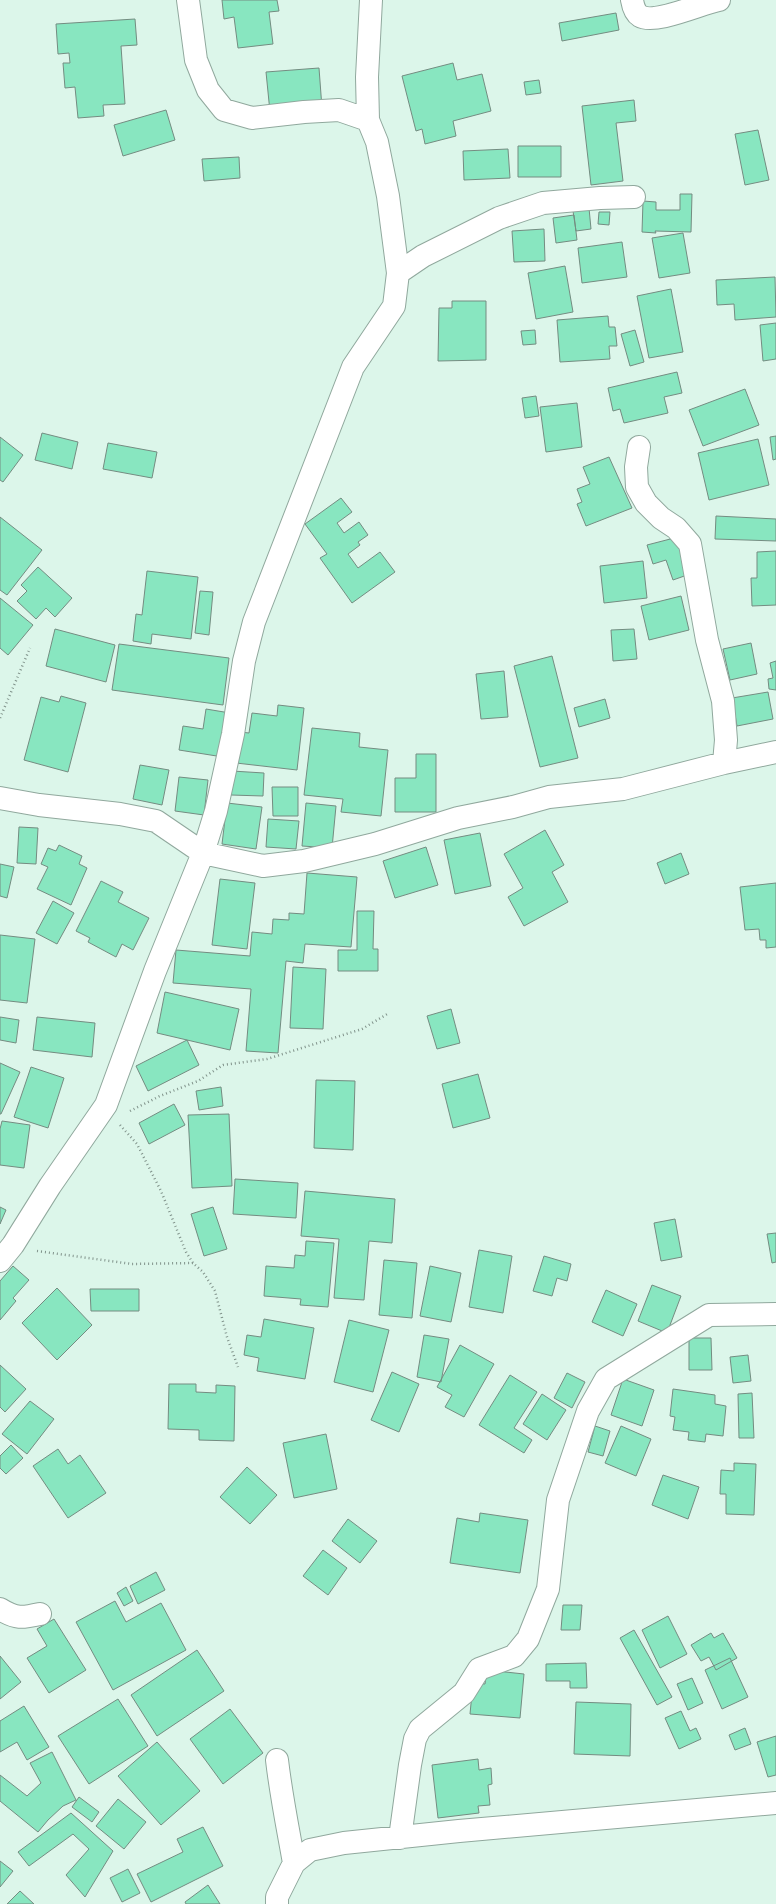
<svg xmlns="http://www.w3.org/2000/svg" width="776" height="1904" font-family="'PT Sans',sans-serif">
  <rect width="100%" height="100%" fill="#dcf6ea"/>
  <path fill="#88e6c0" stroke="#748c81" d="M 222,0 L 277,0 L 279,11 L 269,12 L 273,44 L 238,48 L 234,17 L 224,19 Z
    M 616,13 L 619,30 L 562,41 L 559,23 Z
    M 135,19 L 137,45 L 121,46 L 125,104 L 103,105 L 104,116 L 78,118 L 75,87 L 65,88 L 63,63 L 70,63 L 69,53 L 58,54 L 56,24 Z
    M 453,63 L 457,80 L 482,74 L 491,111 L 453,121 L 456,136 L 425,144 L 422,129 L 416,131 L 402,76 Z
    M 319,68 L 322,108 L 270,112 L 266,72 Z
    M 539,80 L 541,93 L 526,95 L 524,82 Z
    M 634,100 L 636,121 L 616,123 L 623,181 L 591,185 L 582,106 Z
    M 166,110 L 175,140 L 123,156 L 114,125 Z
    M 758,130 L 769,180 L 745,185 L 735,134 Z
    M 518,146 L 561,146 L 561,177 L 518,177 Z
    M 508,149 L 510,178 L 464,180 L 463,151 Z
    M 239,157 L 240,178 L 204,181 L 202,159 Z
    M 680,194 L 692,194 L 691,232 L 655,231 L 656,233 L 642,232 L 643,201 L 656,202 L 656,210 L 680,210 Z
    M 589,208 L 591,229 L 576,231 L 573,211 Z
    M 599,212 L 610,212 L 609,225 L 598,224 Z
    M 574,215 L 577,240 L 556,243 L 553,218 Z
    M 544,229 L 545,261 L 514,262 L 512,231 Z
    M 683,233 L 690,273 L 659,278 L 652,238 Z
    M 622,242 L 627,277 L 582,283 L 578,248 Z
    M 565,266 L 573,312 L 536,319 L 528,273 Z
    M 775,277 L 776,317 L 735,320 L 734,304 L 717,305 L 716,280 Z
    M 671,289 L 683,352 L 649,358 L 637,296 Z
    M 452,301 L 486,301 L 486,360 L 438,361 L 439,308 L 452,308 Z
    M 608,316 L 609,327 L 615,327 L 617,346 L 609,346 L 610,359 L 560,362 L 557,320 Z
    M 776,323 L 776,359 L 763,361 L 760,325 Z
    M 535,330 L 536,344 L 523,345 L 521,331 Z
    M 635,330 L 644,362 L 630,366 L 621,334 Z
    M 677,372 L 682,393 L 664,397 L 668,413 L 624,423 L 620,409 L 613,411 L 608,388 Z
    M 745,389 L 759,425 L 703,446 L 689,410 Z
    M 536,396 L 539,416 L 525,418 L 522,398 Z
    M 577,403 L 582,447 L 546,452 L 540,407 Z
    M 42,433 L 78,442 L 72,469 L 35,460 Z
    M 776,436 L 776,459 L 773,460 L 770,437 Z
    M 0,437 L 23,455 L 3,482 L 0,480 Z
    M 758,439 L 769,485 L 709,500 L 698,453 Z
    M 108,443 L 157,452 L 152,478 L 103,469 Z
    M 609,457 L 632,508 L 586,526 L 577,504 L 582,502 L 577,489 L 590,484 L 583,467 Z
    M 341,498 L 352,512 L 337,523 L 344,533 L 359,522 L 368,535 L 358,542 L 360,545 L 348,554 L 358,568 L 380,552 L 395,572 L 352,603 L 320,558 L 327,554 L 305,524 Z
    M 716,516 L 776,519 L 776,541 L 715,539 Z
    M 0,517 L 42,550 L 7,595 L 0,590 Z
    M 678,537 L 690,574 L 673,580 L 666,560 L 653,564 L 647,545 Z
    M 776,551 L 776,605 L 752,606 L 751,578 L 757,578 L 757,552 Z
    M 643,561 L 647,598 L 604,603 L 600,566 Z
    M 38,567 L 72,598 L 55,617 L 46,608 L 36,619 L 17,601 L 27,591 L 21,585 Z
    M 147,571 L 198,577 L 191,639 L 152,634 L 151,644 L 133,641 L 136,614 L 142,615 Z
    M 200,591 L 213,592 L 209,635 L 195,633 Z
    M 681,596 L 689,630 L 649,640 L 641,606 Z
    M 0,598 L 33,625 L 8,655 L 0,648 Z
    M 55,629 L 115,645 L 106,682 L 46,666 Z
    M 634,629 L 637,659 L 613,661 L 611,630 Z
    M 751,643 L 757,674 L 730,680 L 723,649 Z
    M 119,644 L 229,658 L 223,705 L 112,690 Z
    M 552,656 L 578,758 L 540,767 L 514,666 Z
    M 776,661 L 776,690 L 769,689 L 768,679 L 773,678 L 770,663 Z
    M 504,671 L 508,717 L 481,719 L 476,674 Z
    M 768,692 L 773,719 L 737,726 L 732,698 Z
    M 61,696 L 86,703 L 68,772 L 24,760 L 41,697 L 59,702 Z
    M 605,699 L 610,718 L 579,727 L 574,708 Z
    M 278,705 L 304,708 L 297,770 L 236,763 L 240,732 L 249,733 L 252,713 L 277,716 Z
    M 206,709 L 230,713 L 223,757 L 179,750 L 183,726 L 203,729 Z
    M 312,728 L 360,733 L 359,747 L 388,750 L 381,816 L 341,812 L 343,799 L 304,795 Z
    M 416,754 L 436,754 L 436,812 L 395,812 L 395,778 L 416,778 Z
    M 140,765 L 169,770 L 162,805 L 133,799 Z
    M 232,771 L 264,773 L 263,796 L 231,795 Z
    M 179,777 L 208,780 L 204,815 L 175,811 Z
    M 272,787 L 298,787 L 298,816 L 273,816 Z
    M 227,803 L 262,807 L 256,849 L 222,844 Z
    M 306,803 L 336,806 L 332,848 L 302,846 Z
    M 268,819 L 299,821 L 296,849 L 266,847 Z
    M 19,827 L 38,828 L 36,864 L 17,863 Z
    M 545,830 L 564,865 L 552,872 L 568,902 L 524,926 L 508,897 L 523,888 L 504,854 Z
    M 480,833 L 491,886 L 455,894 L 444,840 Z
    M 59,845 L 82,856 L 79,864 L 87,868 L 71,905 L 37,889 L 48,867 L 41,864 L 48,848 L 56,851 Z
    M 426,847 L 438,885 L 395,898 L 383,861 Z
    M 681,853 L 689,874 L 665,884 L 657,863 Z
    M 0,864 L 14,867 L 7,898 L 0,896 Z
    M 307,873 L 357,877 L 351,947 L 305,944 L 303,963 L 286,961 L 278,1053 L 246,1051 L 251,989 L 173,983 L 176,950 L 250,956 L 252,932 L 272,934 L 273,919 L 289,920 L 289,913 L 304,914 Z
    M 220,879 L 255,883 L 247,949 L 212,945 Z
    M 101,881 L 123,892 L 118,902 L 149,918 L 133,950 L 122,944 L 116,957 L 88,942 L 90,938 L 76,931 Z
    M 776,883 L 776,947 L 766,948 L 766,940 L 760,940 L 759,929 L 745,930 L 740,887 Z
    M 53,901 L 74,913 L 57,944 L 36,933 Z
    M 357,911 L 374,911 L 373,949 L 378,949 L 378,971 L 338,971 L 338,950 L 357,950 Z
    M 0,935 L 35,939 L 27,1003 L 0,1000 Z
    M 293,967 L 326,969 L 323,1029 L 290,1028 Z
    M 165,992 L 239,1009 L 230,1050 L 157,1033 Z
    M 451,1009 L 460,1043 L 437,1049 L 427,1016 Z
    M 0,1017 L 19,1020 L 16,1043 L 0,1040 Z
    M 37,1017 L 95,1023 L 92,1057 L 33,1050 Z
    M 187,1040 L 199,1065 L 148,1091 L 136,1066 Z
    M 0,1063 L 20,1072 L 1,1114 L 0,1114 Z
    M 31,1067 L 64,1078 L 48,1128 L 14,1117 Z
    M 478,1074 L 490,1118 L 453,1128 L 442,1084 Z
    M 316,1080 L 355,1081 L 353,1150 L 314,1148 Z
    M 221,1087 L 223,1106 L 199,1110 L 196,1091 Z
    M 174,1104 L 185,1125 L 149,1144 L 139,1123 Z
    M 229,1114 L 232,1186 L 192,1188 L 188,1115 Z
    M 2,1121 L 30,1125 L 24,1168 L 0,1165 L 0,1129 Z
    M 235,1179 L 298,1183 L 296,1218 L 233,1214 Z
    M 305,1191 L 395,1199 L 392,1243 L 369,1241 L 364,1300 L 334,1298 L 339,1239 L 301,1236 Z
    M 0,1207 L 6,1210 L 0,1224 Z
    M 213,1207 L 227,1249 L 204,1256 L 191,1214 Z
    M 675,1219 L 682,1257 L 661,1261 L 654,1223 Z
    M 776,1233 L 776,1262 L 772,1263 L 767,1234 Z
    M 306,1241 L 334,1243 L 328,1307 L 300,1305 L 301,1299 L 264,1296 L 266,1266 L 294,1268 L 295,1255 L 305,1256 Z
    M 479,1250 L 512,1256 L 503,1313 L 469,1307 Z
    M 544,1256 L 571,1264 L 567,1281 L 557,1278 L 552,1296 L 533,1291 Z
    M 384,1260 L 417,1263 L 412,1318 L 379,1315 Z
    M 13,1266 L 29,1280 L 13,1298 L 16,1301 L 0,1320 L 0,1281 Z
    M 430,1266 L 461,1273 L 451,1322 L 420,1316 Z
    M 652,1285 L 681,1296 L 667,1333 L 638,1321 Z
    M 57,1288 L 92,1325 L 57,1360 L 22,1323 Z
    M 90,1289 L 139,1289 L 139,1311 L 91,1311 Z
    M 606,1290 L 637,1304 L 623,1336 L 592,1322 Z
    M 264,1319 L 314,1328 L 305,1379 L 257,1371 L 259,1358 L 244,1355 L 247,1335 L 261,1337 Z
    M 349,1320 L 389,1330 L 373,1392 L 334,1382 Z
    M 424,1335 L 449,1339 L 441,1382 L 417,1377 Z
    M 689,1338 L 711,1338 L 712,1370 L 689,1370 Z
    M 460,1345 L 494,1364 L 464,1417 L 445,1407 L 452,1395 L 437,1387 Z
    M 748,1355 L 751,1381 L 733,1383 L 730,1357 Z
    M 0,1365 L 26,1389 L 5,1412 L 0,1407 Z
    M 392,1372 L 419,1384 L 399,1432 L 371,1420 Z
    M 567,1373 L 585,1382 L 572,1408 L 554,1398 Z
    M 510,1375 L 537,1392 L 514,1428 L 532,1440 L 524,1453 L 479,1425 Z
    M 623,1379 L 654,1390 L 642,1426 L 611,1415 Z
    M 169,1384 L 196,1384 L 196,1392 L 216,1393 L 216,1385 L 235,1386 L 234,1441 L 199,1440 L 199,1430 L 168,1429 Z
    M 673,1389 L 715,1395 L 715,1404 L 726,1406 L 723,1436 L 706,1434 L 705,1442 L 688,1440 L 689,1432 L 673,1430 L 675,1417 L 670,1416 Z
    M 752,1393 L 754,1438 L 739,1438 L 738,1394 Z
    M 542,1394 L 566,1410 L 547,1440 L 523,1424 Z
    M 30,1401 L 54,1419 L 27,1454 L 2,1434 Z
    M 595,1426 L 610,1431 L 603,1456 L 588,1452 Z
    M 621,1426 L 651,1439 L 636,1476 L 605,1463 Z
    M 326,1434 L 337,1489 L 294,1498 L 283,1443 Z
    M 11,1445 L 23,1458 L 6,1474 L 0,1468 L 0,1456 Z
    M 58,1449 L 68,1464 L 80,1455 L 106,1493 L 68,1518 L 33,1466 Z
    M 734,1463 L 756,1464 L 754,1515 L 726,1514 L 726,1494 L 720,1494 L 721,1470 L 734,1471 Z
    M 247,1467 L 277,1495 L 250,1524 L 220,1497 Z
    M 663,1475 L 699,1487 L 688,1519 L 652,1505 Z
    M 480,1513 L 528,1520 L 520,1573 L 450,1563 L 457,1518 L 479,1522 Z
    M 348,1519 L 377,1541 L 360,1563 L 332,1541 Z
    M 323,1550 L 347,1568 L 328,1595 L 303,1576 Z
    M 156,1572 L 165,1590 L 138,1604 L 130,1586 Z
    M 126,1587 L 133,1601 L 124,1606 L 117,1593 Z
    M 115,1601 L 126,1622 L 161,1603 L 186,1650 L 113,1690 L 76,1622 Z
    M 563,1605 L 582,1605 L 580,1630 L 561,1630 Z
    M 668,1616 L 687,1654 L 660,1668 L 642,1630 Z
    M 54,1619 L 86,1670 L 49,1693 L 27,1658 L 47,1646 L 37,1629 Z
    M 634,1630 L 672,1697 L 657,1705 L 620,1638 Z
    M 711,1633 L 714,1638 L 723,1633 L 737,1658 L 716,1670 L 709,1657 L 701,1661 L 691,1645 Z
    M 197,1650 L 224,1691 L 157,1736 L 131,1695 Z
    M 0,1656 L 21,1682 L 0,1699 Z
    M 730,1658 L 748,1697 L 722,1709 L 705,1670 Z
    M 586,1663 L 587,1688 L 570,1688 L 570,1681 L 546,1681 L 546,1664 Z
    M 487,1670 L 524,1674 L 520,1718 L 470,1714 L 473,1683 L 485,1684 Z
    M 692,1678 L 703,1703 L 688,1710 L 677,1684 Z
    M 118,1699 L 148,1746 L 89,1784 L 58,1736 Z
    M 576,1702 L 631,1704 L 630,1756 L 574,1754 Z
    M 24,1706 L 49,1747 L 27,1760 L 17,1742 L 0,1752 L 0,1721 Z
    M 230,1709 L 263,1753 L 223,1784 L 190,1739 Z
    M 681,1711 L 690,1731 L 696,1728 L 701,1739 L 679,1749 L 665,1718 Z
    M 745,1728 L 751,1744 L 735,1750 L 729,1735 Z
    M 776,1736 L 776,1775 L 768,1777 L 757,1742 Z
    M 157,1742 L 200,1791 L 161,1825 L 118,1776 Z
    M 52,1752 L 76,1800 L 63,1806 L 48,1820 L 38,1832 L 0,1801 L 0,1775 L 27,1796 L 41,1783 L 30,1763 Z
    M 478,1759 L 479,1770 L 491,1768 L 492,1784 L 488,1785 L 490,1805 L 478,1806 L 479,1813 L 438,1818 L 432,1765 Z
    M 79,1797 L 99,1812 L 92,1822 L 72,1807 Z
    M 118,1799 L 146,1822 L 124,1849 L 96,1826 Z
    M 71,1813 L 113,1851 L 85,1897 L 66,1875 L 89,1849 L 73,1834 L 29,1866 L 18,1852 Z
    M 203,1827 L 223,1866 L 151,1902 L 137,1874 L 183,1852 L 177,1839 Z
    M 0,1861 L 13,1871 L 0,1887 Z
    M 128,1869 L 140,1893 L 122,1902 L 110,1878 Z
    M 208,1885 L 220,1904 L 186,1904 L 185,1902 Z
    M 20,1891 L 34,1904 L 7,1904 Z"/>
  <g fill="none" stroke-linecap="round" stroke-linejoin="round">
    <g stroke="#90a89d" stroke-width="24">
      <path id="street" d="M 632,0 C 633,6 635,13 640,16 C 655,25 702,3 719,0
        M 368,120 L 367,77 L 371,0
        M 398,273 L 423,256 L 499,218 L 543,203 L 600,198 L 634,197
        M 639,447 L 636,467 L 637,487 L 646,503 L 661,518 L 676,528 L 690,544 L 707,640 L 723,701 L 726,740 L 724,763
        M 0,798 L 39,805 L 120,814 L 156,821 L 203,853 L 263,866 L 304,861 L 375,844 L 458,818 L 513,807 L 549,797 L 623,789 L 724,763 L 776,752
        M 0,1261 L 13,1245 L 50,1186 L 106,1105 L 155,971 L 203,853 L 216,811 L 233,734 L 244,661 L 254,622 L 353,367 L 394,306 L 398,273 L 388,196 L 377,142 L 368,120 L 339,110 L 304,112 L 252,118 L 224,110 L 208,90 L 196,60 L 188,0
        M 0,1609 C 16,1619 22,1618 40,1614
        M 277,1760 C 281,1795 288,1829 294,1863
        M 400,1838 L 410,1765 L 415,1739 L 420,1729 L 464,1693 L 479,1669 L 514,1656 L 528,1639 L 548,1589 L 558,1500 L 588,1411 L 606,1379 L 709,1315 L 776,1314
        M 277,1904 L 277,1897 L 294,1863 L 310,1850 L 344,1843 L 459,1831 L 776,1803"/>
    </g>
    <path stroke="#81938b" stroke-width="2.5" stroke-dasharray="1 3" stroke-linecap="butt" d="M 0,718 L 30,648
      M 130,1111 L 160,1096 L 198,1081 L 223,1065 L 267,1059 L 362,1029 L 389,1013
      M 120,1125 L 137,1144 L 161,1191 L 186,1252 L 193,1263 L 203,1272 L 215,1291 L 227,1337 L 238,1367
      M 37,1251 L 132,1264 L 193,1263"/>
    <use href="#street" stroke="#fff" stroke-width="22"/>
  </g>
</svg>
